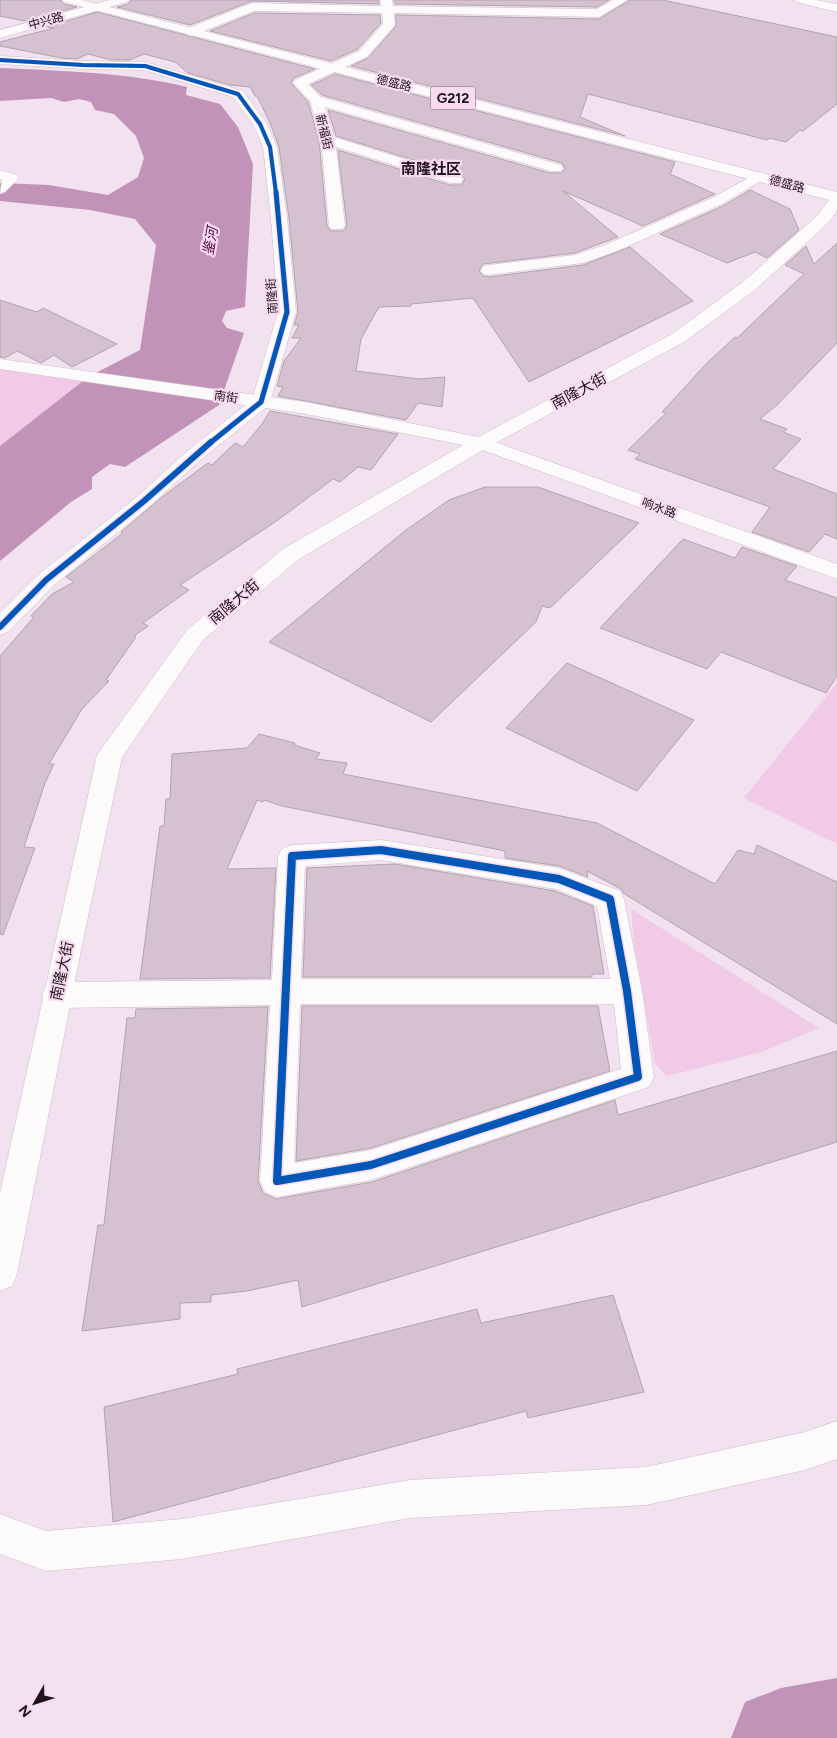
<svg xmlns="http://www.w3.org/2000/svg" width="837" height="1738" font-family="Figtree,'Noto Sans SC',sans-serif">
  <rect width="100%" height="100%" fill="#f2e1ee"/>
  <path fill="#f1cae8" d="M 0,364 L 88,377 L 0,446 Z
    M 837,683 L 837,844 L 744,798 Z
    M 631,909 L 819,1028 L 762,1052 L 667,1076 L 655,1064 L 634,943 Z"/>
  <path fill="#c293b8" d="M 0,68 C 63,71 125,72 187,87 L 186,95 L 220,104 L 238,127 L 253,164 L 245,307 L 226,311 L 222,321 L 227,328 L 244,333 L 219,405 L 125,467 L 110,464 L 92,477 L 92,489 L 71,502 L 0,561 L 0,446 L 88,377 L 140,350 L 156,245 L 135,219 L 90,210 L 0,201 L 0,183 L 49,185 L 108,195 L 138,177 L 144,158 L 136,136 L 114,114 L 95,110 L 91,102 L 79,99 L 64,102 L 51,98 L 0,101 Z"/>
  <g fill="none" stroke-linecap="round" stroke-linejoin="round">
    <path fill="#c293b8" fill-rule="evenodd" d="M 837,1678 L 837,1738 L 731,1738 L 745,1702 L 781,1688 Z"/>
  </g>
  <path fill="#d5c1d0" stroke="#b2a4ae" d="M 0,0 L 60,0 L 64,4 L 77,7 L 25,21 L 0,16 Z
    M 131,0 L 378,0 L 379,4 L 252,1 L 190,25 L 117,7 L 128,4 Z
    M 394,0 L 609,0 L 597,7 L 395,4 Z
    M 630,0 L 663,0 L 837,37 L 837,104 L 803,131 L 800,130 L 786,142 L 770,138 L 767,140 L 588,94 L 580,117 L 625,136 L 351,66 L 368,58 L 396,26 L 396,15 L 599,19 Z
    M 97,12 L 315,69 L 294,78 L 291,83 L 308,102 L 319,140 L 327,226 L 331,231 L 343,231 L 347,226 L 338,150 L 450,185 L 461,185 L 465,179 L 462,175 L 336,136 L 328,110 L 550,173 L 561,173 L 565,169 L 562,163 L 322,95 L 311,85 L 335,74 L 675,162 L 670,174 L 715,194 L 643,226 L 563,191 L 618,237 L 575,253 L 483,264 L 479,271 L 483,276 L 489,277 L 583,265 L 630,247 L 693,301 L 529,382 L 473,298 L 411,304 L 411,306 L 379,307 L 361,339 L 356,371 L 419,379 L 445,377 L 442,407 L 418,403 L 406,420 L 278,396 L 283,387 L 277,386 L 284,361 L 301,338 L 292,338 L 299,325 L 294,325 L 298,312 L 289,218 L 279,147 L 270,123 L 257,96 L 255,96 L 250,87 L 230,85 L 188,73 L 175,62 L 144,54 L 130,60 L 111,60 L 88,54 L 77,59 L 61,58 L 0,46 L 0,42 L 54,28 L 47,27 Z
    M 254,13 L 380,15 L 381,23 L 358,49 L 331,61 L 210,31 Z
    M 750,190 L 790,209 L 799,230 L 767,258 L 755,252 L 727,263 L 660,234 L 723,206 Z
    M 837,243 L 837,343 L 778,404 L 760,419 L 787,429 L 783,432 L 801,439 L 773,469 L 837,494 L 837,539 L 825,534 L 809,552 L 752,532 L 770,507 L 635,459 L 640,454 L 628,450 L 666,413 L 662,412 L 707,363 L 735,337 L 737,338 L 804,274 L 785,265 L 806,246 L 814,264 Z
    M 0,300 L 37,312 L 43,308 L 117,344 L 72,367 L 54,355 L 41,363 L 17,351 L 5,358 L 0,357 Z
    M 270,411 L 398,434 L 371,470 L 358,467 L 340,482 L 333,479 L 278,520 L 180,585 L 189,590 L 143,623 L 148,626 L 134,636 L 136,637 L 106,680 L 109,681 L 82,709 L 49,764 L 54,764 L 45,783 L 24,847 L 35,848 L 3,935 L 0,934 L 0,656 L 34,617 L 31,616 L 52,594 L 74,582 L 66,577 L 123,533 L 121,532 L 162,497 L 208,463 L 212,465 L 235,443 L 243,447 L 262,424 Z
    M 485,487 L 538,487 L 639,523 L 550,608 L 542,606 L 536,622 L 431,722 L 269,642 L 406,530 L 449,500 Z
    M 683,539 L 735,558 L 742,547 L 797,566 L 785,580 L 837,598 L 837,676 L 826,693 L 721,652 L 707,669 L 600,628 Z
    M 567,663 L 694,720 L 637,791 L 506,728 Z
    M 259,734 L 295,743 L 294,745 L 320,753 L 316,759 L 347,763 L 343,774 L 597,823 L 715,884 L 738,850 L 754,854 L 757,845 L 837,882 L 837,1024 L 623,893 L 621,889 L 587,871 L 588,877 L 559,866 L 505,858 L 505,851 L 282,806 L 264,800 L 263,802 L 257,800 L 227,869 L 276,868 L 270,978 L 140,979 L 160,826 L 164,826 L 166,799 L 170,799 L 172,754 L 247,748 Z
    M 395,864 L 555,891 L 593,906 L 604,974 L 592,974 L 592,977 L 303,977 L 307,868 Z
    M 302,1006 L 598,1006 L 610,1071 L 371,1148 L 296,1161 Z
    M 268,1007 L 258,1181 L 263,1193 L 276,1199 L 372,1182 L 615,1100 L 618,1115 L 837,1051 L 837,1142 L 302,1307 L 298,1280 L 247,1291 L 211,1295 L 211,1302 L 180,1303 L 180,1319 L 82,1331 L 98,1225 L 104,1225 L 127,1018 L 135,1018 L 136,1009 Z
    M 613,1295 L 644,1392 L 528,1418 L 526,1411 L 113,1522 L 104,1407 L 238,1374 L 237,1369 L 477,1309 L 481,1323 Z"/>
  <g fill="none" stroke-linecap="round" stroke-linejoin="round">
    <g stroke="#cbbfc8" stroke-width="1">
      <path id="street" d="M 380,0 L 392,0 L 393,6 L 597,9 L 613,0 L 628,0 L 599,17 L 394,13 L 395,25 L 367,57 L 308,84 L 321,97 L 561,165 L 563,168 L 561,171 L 551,171 L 325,107 L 334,137 L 461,177 L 463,180 L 461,183 L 451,183 L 336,147 L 345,226 L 343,229 L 331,229 L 329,226 L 321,140 L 310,101 L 293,83 L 295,80 L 359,51 L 383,24 L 382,13 L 254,11 L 194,35 L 190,36 L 184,32 L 186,29 L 252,3 L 381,6 Z
        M 794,0 L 816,0 L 837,4 L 837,12 L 796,2 Z
        M 0,56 L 83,61 L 145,62 L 243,91 L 267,124 L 277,147 L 287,218 L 296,312 L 270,402 L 268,406 L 199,461 L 151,505 L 54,585 L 8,632 L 0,635 L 0,613 L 38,575 L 137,497 L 185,453 L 252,400 L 278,312 L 271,218 L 263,147 L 253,124 L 233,97 L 144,70 L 83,69 L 0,64 Z
        M 0,170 L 17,175 L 19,178 L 5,192 L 0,194 L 2,179 L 0,179 Z
        M 759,172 L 764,173 L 766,176 L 764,179 L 722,204 L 617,251 L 583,263 L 489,275 L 483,274 L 481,270 L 483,266 L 489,265 L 575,255 L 605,245 L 712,198 Z
        M 381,840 L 559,868 L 620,891 L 624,899 L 642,991 L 654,1077 L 649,1087 L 371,1180 L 277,1197 L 265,1192 L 260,1181 L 270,1005 L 57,1008 L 46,1004 L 42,995 L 46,986 L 57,982 L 272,980 L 278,856 L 282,849 L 292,845 ZM 381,860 L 556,889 L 597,906 L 610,979 L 301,979 L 305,866 ZM 300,1004 L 614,1004 L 621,1069 L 371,1150 L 294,1163 Z
        M 837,1421 L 837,1459 L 805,1470 L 646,1505 L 410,1518 L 182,1559 L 46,1571 L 0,1554 L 0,1514 L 46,1531 L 182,1519 L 410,1480 L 646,1467 L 805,1432 Z"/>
    </g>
    <g stroke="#cbbfc8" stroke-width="1">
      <path id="secondary" d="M 110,0 L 129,0 L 127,2 L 0,38 L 0,30 Z
        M 837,194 L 837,210 L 830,221 L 755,290 L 684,342 L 488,447 L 299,559 L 203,640 L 122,757 L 81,950 L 17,1274 L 12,1286 L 0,1291 L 0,1193 L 97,755 L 187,630 L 283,549 L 463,445 L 306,414 L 0,369 L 0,359 L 306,402 L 478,437 L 672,334 L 743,282 L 818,215 L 832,196 Z"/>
    </g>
    <g stroke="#cbbfc8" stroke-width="1">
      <path id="primary" d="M 481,437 L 837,564 L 837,579 L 474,447 L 471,443 L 474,439 Z"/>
    </g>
    <g stroke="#cbbfc8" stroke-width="1">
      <path id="highway" d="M 62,0 L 82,0 L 837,192 L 837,202 L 64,2 Z"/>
    </g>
    <use href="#street" fill="#fdfafc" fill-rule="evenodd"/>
    <use href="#secondary" fill="#fdfafc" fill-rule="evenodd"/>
    <use href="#primary" fill="#fdfafc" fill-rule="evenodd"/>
    <use href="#highway" fill="#fdfafc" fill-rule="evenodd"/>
    <g stroke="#f8dbf1" stroke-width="5">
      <path id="cycleway-far3" d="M 0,60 L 83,65 L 145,66 L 238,94 L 260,124 L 270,147 L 276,193"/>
    </g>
    <g stroke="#f8dbf1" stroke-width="7">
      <path id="cycleway-far2" d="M 210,443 L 261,402 L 287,312 L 276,192"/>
    </g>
    <g stroke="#f8dbf1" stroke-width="9">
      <path id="cycleway-far1" d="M 0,627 L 46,580 L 144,501 L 211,442"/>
    </g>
    <g stroke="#f8dbf1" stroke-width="11">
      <path id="cycleway" d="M 381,850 L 559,879 L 610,899 L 627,991 L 638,1077 L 371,1165 L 277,1181 L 292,856 Z"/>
    </g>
    <use href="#cycleway-far3" stroke="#0057b8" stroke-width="4"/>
    <use href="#cycleway-far2" stroke="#0057b8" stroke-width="5"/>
    <use href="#cycleway-far1" stroke="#0057b8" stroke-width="6"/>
    <use href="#cycleway" stroke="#0057b8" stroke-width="8"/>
  </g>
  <g text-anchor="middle" stroke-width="4.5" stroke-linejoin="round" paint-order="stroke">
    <g font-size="12" fill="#1e141c" stroke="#f8dbf1">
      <text transform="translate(46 21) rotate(-15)" y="4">中兴路</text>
      <text transform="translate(394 83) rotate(14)" y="4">德盛路</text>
      <text transform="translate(324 132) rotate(76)" y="4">新福街</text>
      <text transform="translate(787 184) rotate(15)" y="4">德盛路</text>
      <text transform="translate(272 296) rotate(-94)" y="4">南隆街</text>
      <text transform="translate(226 397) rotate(8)" y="4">南街</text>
      <text transform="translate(659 508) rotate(20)" y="4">响水路</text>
    </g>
    <rect fill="#f8dbf1" stroke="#5f505c" stroke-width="1" x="430.5" y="86.5" width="45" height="23" rx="4"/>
    <g font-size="14" font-weight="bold" fill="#1e141c">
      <text x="453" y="103">G212</text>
    </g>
    <g font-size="14" font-style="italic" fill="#4d0043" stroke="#f8dbf1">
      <text transform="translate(210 241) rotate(-80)" y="5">鉴河</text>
    </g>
    <g font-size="15" font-weight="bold" fill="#1e141c" stroke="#f8dbf1">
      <text x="431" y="174">南隆社区</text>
    </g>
    <g font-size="15" fill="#1e141c" stroke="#f8dbf1">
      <text transform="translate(579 391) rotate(-28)" y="5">南隆大街</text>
      <text transform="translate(234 602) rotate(-40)" y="5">南隆大街</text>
      <text transform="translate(62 971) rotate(-78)" y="5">南隆大街</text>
    </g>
  </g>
  <g transform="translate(35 1703) rotate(231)" stroke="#f8dbf1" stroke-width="4" paint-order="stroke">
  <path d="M0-4L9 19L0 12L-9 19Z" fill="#1e141c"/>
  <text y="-8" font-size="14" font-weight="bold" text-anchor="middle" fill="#1e141c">N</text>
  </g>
</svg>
